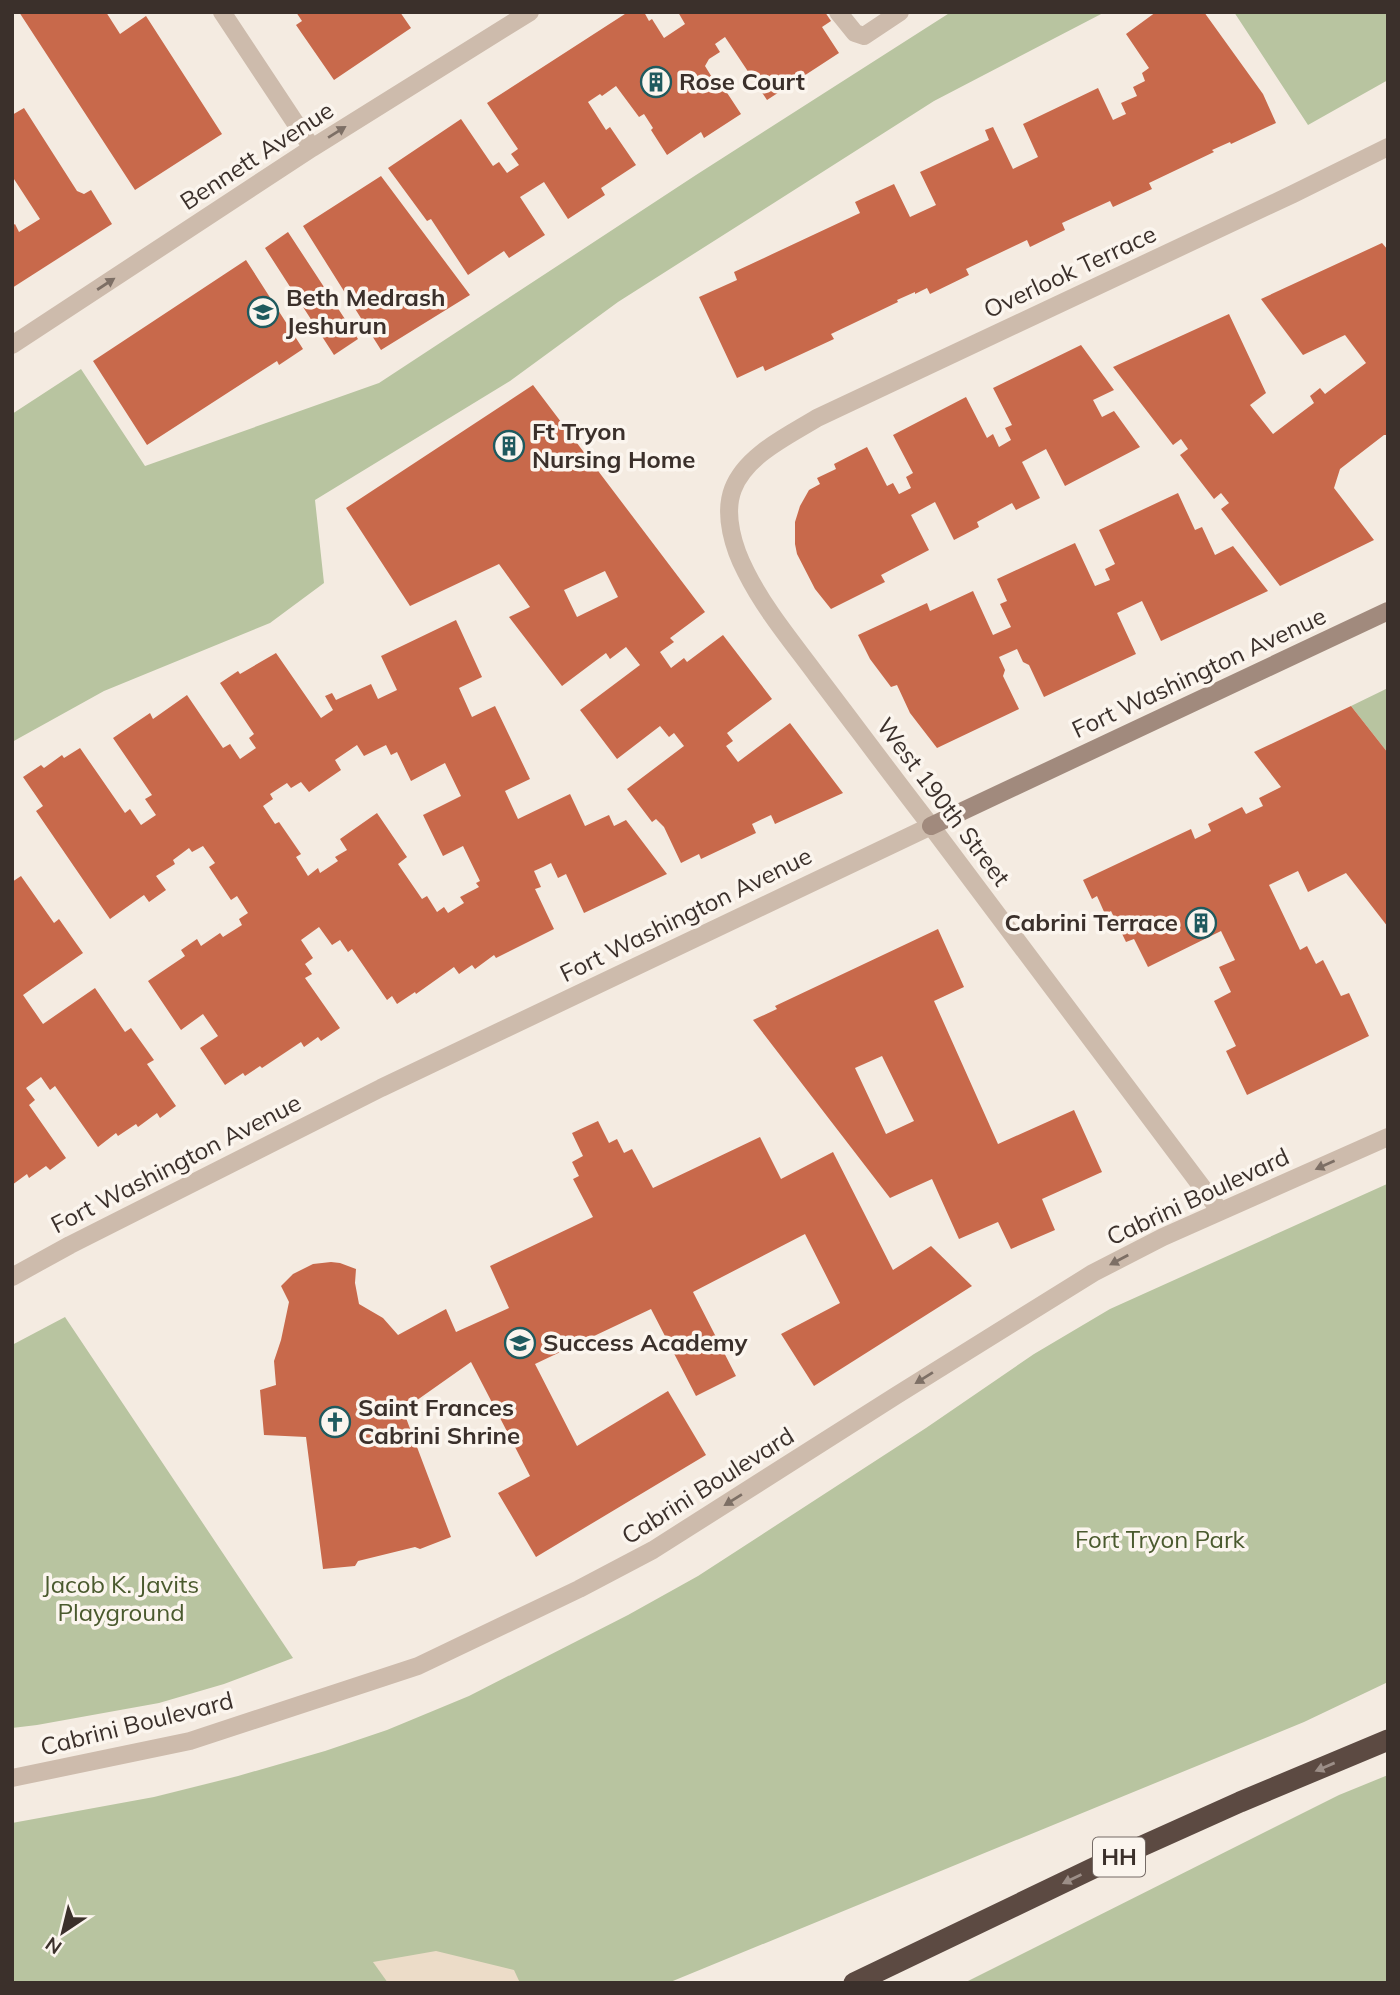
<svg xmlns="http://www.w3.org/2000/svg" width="1400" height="1995" font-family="Mulish,sans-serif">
  <rect width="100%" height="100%" fill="#f4ebe1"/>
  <path fill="#b8c4a0" d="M 951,12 L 1105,12 L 934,101 L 618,302 L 510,381 L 315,500 L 324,583 L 270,623 L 104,691 L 12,742 L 12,414 L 81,369 L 145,466 L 379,383 L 696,175 Z
    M 1234,12 L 1388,12 L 1388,80 L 1308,125 Z
    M 1388,688 L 1388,753 L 1351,706 Z
    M 1387,1184 L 1388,1682 L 1304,1722 L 668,1983 L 12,1983 L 12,1823 L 154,1797 L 238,1776 L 325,1751 L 387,1730 L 469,1696 L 628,1615 L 698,1576 L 926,1428 L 1034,1354 L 1110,1309 Z
    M 65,1317 L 293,1658 L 224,1684 L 159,1703 L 37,1725 L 12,1728 L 12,1345 Z
    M 1388,1775 L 1388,1983 L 964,1983 L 1339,1795 Z"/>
  <path fill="#ecdcc8" d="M 436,1951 L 514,1970 L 520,1983 L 388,1983 L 373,1962 Z"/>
  <path fill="#c8694b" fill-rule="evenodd" d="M 19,12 L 106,12 L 120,34 L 146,16 L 222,134 L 135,190 Z
    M 296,12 L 400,12 L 411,28 L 334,80 L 296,25 L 302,21 Z
    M 628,12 L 644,12 L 649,21 L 652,19 L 664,38 L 685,24 L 678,12 L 825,12 L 831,21 L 822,27 L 839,53 L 767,100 L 725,37 L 715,44 L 720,52 L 709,59 L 705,66 L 713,79 L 716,76 L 741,114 L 704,138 L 701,132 L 667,155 L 651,130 L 653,128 L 644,114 L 639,117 L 616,86 L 602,96 L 600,94 L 588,102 L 606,130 L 610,127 L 636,165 L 601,188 L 605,195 L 568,219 L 544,182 L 520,197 L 545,235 L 509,258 L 504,251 L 468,275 L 431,219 L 427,221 L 388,168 L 461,119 L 493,166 L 499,162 L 507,173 L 519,165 L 511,154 L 518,149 L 487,103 Z
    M 1156,12 L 1204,12 L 1263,94 L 1276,123 L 1231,144 L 1230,142 L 1212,150 L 1214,152 L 1149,183 L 1152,189 L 1113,207 L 1110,201 L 1062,223 L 1065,230 L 1030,247 L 1027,240 L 966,269 L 969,275 L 930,294 L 927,288 L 915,294 L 915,292 L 897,300 L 898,302 L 831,334 L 834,339 L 765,371 L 763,366 L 737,378 L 699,297 L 737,280 L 734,272 L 860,213 L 855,202 L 894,184 L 910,217 L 936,205 L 920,172 L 989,140 L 985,130 L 993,127 L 1013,169 L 1038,157 L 1023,124 L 1098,88 L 1113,120 L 1126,114 L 1121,103 L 1137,96 L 1133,87 L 1145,81 L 1142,73 L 1149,68 L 1126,34 Z
    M 24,108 L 77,191 L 84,194 L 91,190 L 112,224 L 12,288 L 12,226 L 15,224 L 19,232 L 40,219 L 12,176 L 12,115 Z
    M 381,176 L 470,295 L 381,350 L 303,226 Z
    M 288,232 L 358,339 L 334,355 L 265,248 Z
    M 1382,243 L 1388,250 L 1388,435 L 1384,435 L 1340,469 L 1334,488 L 1374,540 L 1280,586 L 1221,509 L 1229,503 L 1221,493 L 1214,499 L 1180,455 L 1188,449 L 1181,439 L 1173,445 L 1113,367 L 1229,314 L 1266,393 L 1250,405 L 1273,434 L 1314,403 L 1310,396 L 1320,388 L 1325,394 L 1366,363 L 1345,335 L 1303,355 L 1261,299 Z
    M 246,260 L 303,349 L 279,365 L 277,361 L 147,445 L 93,361 Z
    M 1081,345 L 1114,390 L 1093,400 L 1102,417 L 1114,411 L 1140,447 L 1065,486 L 1046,449 L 1022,462 L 1040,498 L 1016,510 L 1012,503 L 977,522 L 979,527 L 954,540 L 935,502 L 911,515 L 929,550 L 881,575 L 885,582 L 831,609 L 815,589 L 797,554 L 795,544 L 795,522 L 800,506 L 809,490 L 820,484 L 817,478 L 836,469 L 834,464 L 867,447 L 887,486 L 893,483 L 899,494 L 911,488 L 906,477 L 913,473 L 893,435 L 966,397 L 987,438 L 993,434 L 999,447 L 1011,440 L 1005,428 L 1012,425 L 993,388 Z
    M 533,385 L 705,612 L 670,638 L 674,642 L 660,652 L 671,668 L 684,658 L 687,662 L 723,635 L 772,699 L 727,733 L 733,741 L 726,746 L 738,762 L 790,723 L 843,793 L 775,824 L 771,815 L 752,824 L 756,833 L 701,859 L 699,854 L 681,863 L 664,827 L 656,819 L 652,822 L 627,789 L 684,746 L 674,733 L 669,737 L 660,726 L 617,759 L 580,710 L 640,665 L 626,647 L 610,659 L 606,653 L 562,686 L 509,617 L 530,607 L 499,564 L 410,606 L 346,508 ZM 605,571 L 618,597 L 577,617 L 564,590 Z
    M 1178,493 L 1195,530 L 1202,527 L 1215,555 L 1233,546 L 1268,591 L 1161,641 L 1142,601 L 1117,613 L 1136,654 L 1044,697 L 1029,665 L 1023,662 L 1017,649 L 999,657 L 1005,670 L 1003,676 L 1019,709 L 937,748 L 910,713 L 897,685 L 891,687 L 870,659 L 858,635 L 927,603 L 930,611 L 973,591 L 993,635 L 1011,627 L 1000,604 L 1007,601 L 997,579 L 1075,543 L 1095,586 L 1110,580 L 1105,569 L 1115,564 L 1099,530 Z
    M 456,620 L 482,677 L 459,688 L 472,717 L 495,706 L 530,779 L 505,791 L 518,819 L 570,794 L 585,826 L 609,815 L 614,826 L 626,820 L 667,874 L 584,913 L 566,874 L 558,878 L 551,863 L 543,867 L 534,871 L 541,887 L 535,889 L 554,929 L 496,958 L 494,955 L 475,969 L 472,965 L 459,974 L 454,967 L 416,994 L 415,992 L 397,1004 L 392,996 L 387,1000 L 352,949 L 348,952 L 340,940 L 332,945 L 319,927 L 301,940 L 313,958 L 305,964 L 312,974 L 305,978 L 340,1028 L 321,1041 L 318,1037 L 304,1047 L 301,1042 L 262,1068 L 260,1066 L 245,1076 L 243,1073 L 225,1085 L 200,1048 L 218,1036 L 203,1014 L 181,1030 L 148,981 L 185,956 L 181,950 L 197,939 L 201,946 L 220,933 L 223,937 L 242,925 L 239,919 L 248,913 L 237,896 L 231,900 L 209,867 L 215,863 L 203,846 L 192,852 L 189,848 L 173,860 L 175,864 L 156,876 L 166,890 L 149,902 L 144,895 L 110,919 L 36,811 L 43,806 L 23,777 L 41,765 L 44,768 L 62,755 L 64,758 L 80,748 L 125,813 L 130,809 L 141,825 L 156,815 L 145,799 L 152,795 L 113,738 L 150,713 L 153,719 L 187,695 L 223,748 L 230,744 L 240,759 L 256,748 L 249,738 L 254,734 L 220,683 L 238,671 L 240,674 L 276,653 L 321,718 L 333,710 L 325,696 L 332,693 L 336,700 L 371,684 L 378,699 L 397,690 L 381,656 ZM 357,745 L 364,756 L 386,745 L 391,755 L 397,752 L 411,781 L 445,763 L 461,796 L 423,815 L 443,856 L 463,846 L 480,881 L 476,883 L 479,887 L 460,897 L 464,903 L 448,913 L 444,907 L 437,912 L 427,896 L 422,899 L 398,864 L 407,857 L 377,813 L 340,839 L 347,850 L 335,857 L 338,861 L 320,873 L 318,868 L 308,876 L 296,857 L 301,854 L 279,822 L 275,824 L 263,806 L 273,799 L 270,794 L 287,783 L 291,788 L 301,782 L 309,792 L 341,770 L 335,760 Z
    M 1351,706 L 1388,753 L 1388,927 L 1346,873 L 1308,892 L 1298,871 L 1269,885 L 1300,950 L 1307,946 L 1316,964 L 1323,960 L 1341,996 L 1349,993 L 1369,1036 L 1247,1095 L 1226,1051 L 1236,1046 L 1214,1001 L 1231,992 L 1219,967 L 1235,960 L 1221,931 L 1148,967 L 1134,939 L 1126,942 L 1111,911 L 1105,914 L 1097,896 L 1092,899 L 1083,880 L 1191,829 L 1195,839 L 1211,831 L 1208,824 L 1242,807 L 1246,814 L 1263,806 L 1259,798 L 1281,787 L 1254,752 Z
    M 21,876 L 54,923 L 59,919 L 83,953 L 23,995 L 43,1024 L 95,988 L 125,1032 L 131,1028 L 154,1060 L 147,1064 L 176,1106 L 160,1118 L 157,1113 L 138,1127 L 136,1124 L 118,1136 L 116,1133 L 98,1147 L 55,1086 L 50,1090 L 41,1077 L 26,1088 L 35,1100 L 29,1105 L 66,1158 L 50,1170 L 46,1166 L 29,1178 L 27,1174 L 12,1185 L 12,882 Z
    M 938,929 L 964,987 L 934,1001 L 998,1144 L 1074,1110 L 1102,1172 L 1042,1199 L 1055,1230 L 1011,1249 L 998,1222 L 959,1239 L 932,1179 L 890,1198 L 753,1020 L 777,1009 L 775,1006 ZM 882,1056 L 914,1121 L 886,1134 L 855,1068 Z
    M 598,1121 L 609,1143 L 617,1139 L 624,1153 L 632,1149 L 653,1188 L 760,1137 L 781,1179 L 833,1152 L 893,1270 L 931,1246 L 972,1286 L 814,1386 L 781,1334 L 840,1303 L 805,1234 L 693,1292 L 736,1376 L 696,1396 L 651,1309 L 535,1364 L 577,1446 L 668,1391 L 706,1455 L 536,1557 L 498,1493 L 530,1476 L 471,1362 L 403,1410 L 451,1537 L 420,1549 L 415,1547 L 358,1561 L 355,1566 L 323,1569 L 306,1437 L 264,1435 L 260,1390 L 276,1385 L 274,1361 L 281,1340 L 289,1302 L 281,1286 L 293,1274 L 313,1264 L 331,1262 L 340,1263 L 356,1269 L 355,1283 L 359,1304 L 383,1318 L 398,1335 L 446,1309 L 456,1332 L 509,1308 L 490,1266 L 593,1217 L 573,1179 L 579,1176 L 572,1162 L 583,1156 L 572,1133 Z"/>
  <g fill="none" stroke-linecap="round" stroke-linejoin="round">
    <path stroke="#cdbbac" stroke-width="18" d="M 838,12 L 855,33 L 864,36 L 900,12"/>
    <path stroke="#cdbbac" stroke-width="18" d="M 222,12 L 312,148
      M 12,345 L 312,148 L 530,12
      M 931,826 L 1220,1211
      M 12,1778 L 190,1741 L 418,1666 L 579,1589 L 653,1550 L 897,1395 L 1093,1273 L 1163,1237 L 1388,1137"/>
    <path stroke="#cdbbac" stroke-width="18" d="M 12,1277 L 70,1245 L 381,1088 L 931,826 C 893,777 856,727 818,677 C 793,643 765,610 746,572 C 734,549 723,515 733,489 C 746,455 788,436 817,418 L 1293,194 L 1388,147"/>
    <path stroke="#a18a7d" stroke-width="18" d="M 931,826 L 1388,611"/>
    <path stroke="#5c4a42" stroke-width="21" d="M 854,1983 L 1102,1864 L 1240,1802 L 1388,1740"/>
  </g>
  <defs><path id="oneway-solid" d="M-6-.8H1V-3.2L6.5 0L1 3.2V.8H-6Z" transform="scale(1.75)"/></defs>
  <g fill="#7d6f65">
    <use href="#oneway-solid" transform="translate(337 132) rotate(-32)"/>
    <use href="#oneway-solid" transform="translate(106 284) rotate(-33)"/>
    <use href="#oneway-solid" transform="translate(1325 1165) rotate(156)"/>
    <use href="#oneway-solid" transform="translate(1119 1260) rotate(152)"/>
    <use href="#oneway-solid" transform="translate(924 1378) rotate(148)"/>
    <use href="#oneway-solid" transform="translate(733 1500) rotate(148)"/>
  </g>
  <g fill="#9c8e87">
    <use href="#oneway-solid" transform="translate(1325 1767) rotate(157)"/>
    <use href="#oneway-solid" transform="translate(1072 1879) rotate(154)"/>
  </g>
  <defs>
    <g id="building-ring" transform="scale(1.575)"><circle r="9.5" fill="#fbf5ee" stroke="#1f5a5e" stroke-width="1.5"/><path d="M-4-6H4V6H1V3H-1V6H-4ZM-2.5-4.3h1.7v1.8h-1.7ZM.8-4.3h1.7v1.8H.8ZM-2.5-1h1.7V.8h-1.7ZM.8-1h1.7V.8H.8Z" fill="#1f5a5e"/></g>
    <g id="school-ring" transform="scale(1.575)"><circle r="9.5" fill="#fbf5ee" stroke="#1f5a5e" stroke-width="1.5"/><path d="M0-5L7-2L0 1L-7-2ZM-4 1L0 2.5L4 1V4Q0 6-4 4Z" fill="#1f5a5e"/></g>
    <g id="church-ring" transform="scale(1.575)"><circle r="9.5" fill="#fbf5ee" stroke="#1f5a5e" stroke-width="1.5"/><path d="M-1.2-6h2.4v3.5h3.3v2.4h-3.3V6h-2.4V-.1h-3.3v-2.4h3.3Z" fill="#1f5a5e"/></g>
  </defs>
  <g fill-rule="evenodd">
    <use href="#building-ring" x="656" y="82"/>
    <use href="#school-ring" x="263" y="312"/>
    <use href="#building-ring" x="509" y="446"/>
    <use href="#building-ring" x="1201" y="923"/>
    <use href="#school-ring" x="520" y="1343"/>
    <use href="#church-ring" x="335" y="1422"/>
  </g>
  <g text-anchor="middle" stroke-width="7" stroke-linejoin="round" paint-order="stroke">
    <rect fill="#fbf5ee" stroke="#756b66" stroke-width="2" x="1093" y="1837.5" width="52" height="39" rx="5"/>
    <g font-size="23" font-weight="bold" fill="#3b302b">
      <text x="1119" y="1865">HH</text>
    </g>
    <g font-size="24" font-weight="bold" fill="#3b302b" stroke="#fbf5ee" text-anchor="start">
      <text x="679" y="90">Rose Court</text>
      <text x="286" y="306">Beth Medrash<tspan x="286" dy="28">Jeshurun</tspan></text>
      <text x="532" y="440">Ft Tryon<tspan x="532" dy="28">Nursing Home</tspan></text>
      <text x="1178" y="931" text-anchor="end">Cabrini Terrace</text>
      <text x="543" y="1351">Success Academy</text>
      <text x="358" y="1416">Saint Frances<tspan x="358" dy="28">Cabrini Shrine</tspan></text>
    </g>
    <g font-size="24" fill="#3b302b" stroke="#fbf5ee">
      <text transform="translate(257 156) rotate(-33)" y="8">Bennett Avenue</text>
      <text transform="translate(1070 272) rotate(-25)" y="8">Overlook Terrace</text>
      <text transform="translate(1199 673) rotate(-25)" y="8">Fort Washington Avenue</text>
      <text transform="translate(943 802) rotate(53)" y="8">West 190th Street</text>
      <text transform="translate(686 915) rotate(-26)" y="8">Fort Washington Avenue</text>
      <text transform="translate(176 1164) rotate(-27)" y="8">Fort Washington Avenue</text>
      <text transform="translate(1198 1197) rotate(-25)" y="8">Cabrini Boulevard</text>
      <text transform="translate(708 1486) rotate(-32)" y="8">Cabrini Boulevard</text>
      <text transform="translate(137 1724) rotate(-14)" y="8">Cabrini Boulevard</text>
    </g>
    <g font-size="24" fill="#4a5a2e" stroke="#fbf5ee">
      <text x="1160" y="1548">Fort Tryon Park</text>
      <text x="121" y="1593">Jacob K. Javits<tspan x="121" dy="28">Playground</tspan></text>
    </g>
  </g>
  <rect width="1400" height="1995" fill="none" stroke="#3b302b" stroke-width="28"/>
  <g transform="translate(63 1932) rotate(215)" stroke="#fbf5ee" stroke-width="5" paint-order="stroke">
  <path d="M0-5L12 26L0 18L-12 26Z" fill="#3b302b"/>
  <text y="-10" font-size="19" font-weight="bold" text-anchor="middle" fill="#3b302b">N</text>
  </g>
</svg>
